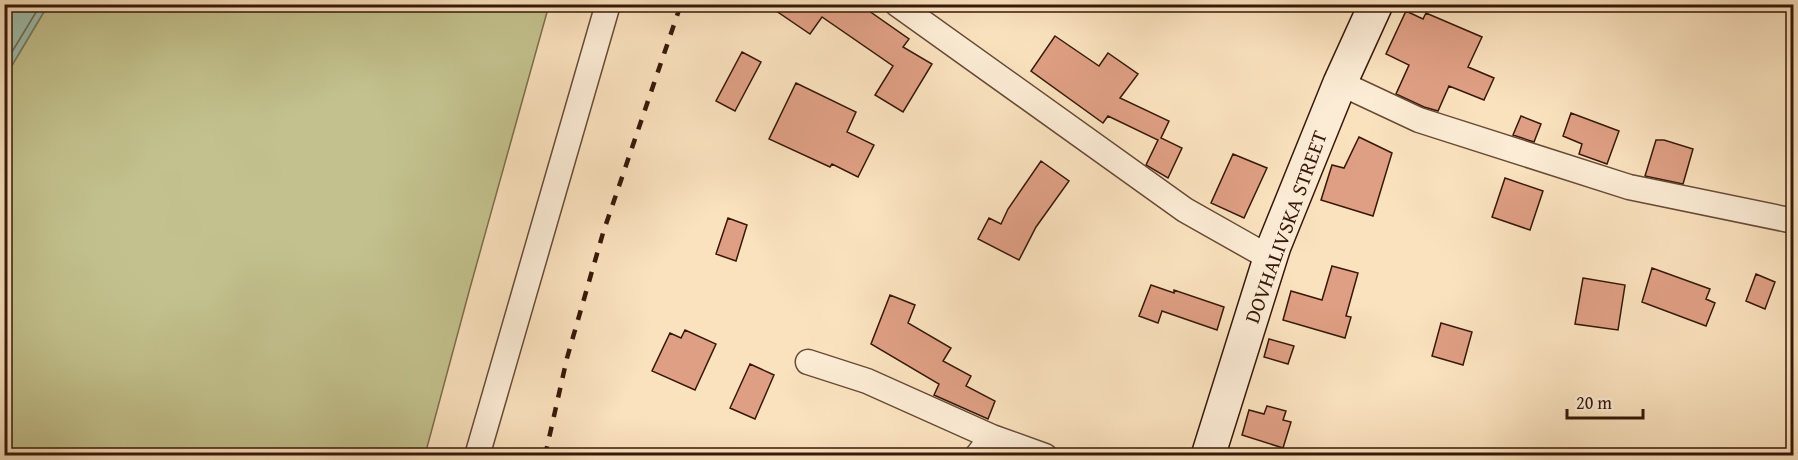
<svg xmlns="http://www.w3.org/2000/svg" width="1798" height="460" font-family="'Gentium Book Plus',serif">
  <rect width="100%" height="100%" fill="#fae2be"/>
  <filter id="stains"><feTurbulence type="fractalNoise" baseFrequency=".00333" numOctaves="4"/><feColorMatrix values="0 0 0 0 .2 0 0 0 0 .09 0 0 0 0 .02 0 0 0 .5 -.17"/></filter>
  <radialGradient id="worn" r=".72"><stop offset=".6" stop-color="#630" stop-opacity="0"/><stop offset="1" stop-color="#630" stop-opacity=".3"/></radialGradient>
  <path fill="#c3c28e" stroke="#7d6d4c" stroke-width="1.5" d="M 48,5 L 549,5 L 470,288 L 425,455 L 5,456 L 5,77 Z"/>
  <path fill="#9fbfac" stroke="#757c6b" stroke-width="1.5" d="M 5,4 L 48,5 L 5,77 L 4,5 Z"/>
  <g fill="none" stroke-linecap="round" stroke-linejoin="round">
    <path stroke="#6b6c5a" stroke-width="1.5" d="M 4,65 L 41,4"/>
  </g>
  <path fill="#df9f84" stroke="#371809" stroke-width="1.5" d="M 766,4 L 859,4 L 909,39 L 903,47 L 932,64 L 903,112 L 875,95 L 893,66 L 822,17 L 810,34 Z
    M 1406,11 L 1423,19 L 1426,13 L 1482,37 L 1468,67 L 1494,78 L 1484,100 L 1449,86 L 1438,111 L 1424,107 L 1396,94 L 1409,65 L 1386,54 Z
    M 1055,36 L 1099,66 L 1108,53 L 1138,74 L 1120,98 L 1169,121 L 1161,138 L 1182,148 L 1168,178 L 1146,165 L 1158,140 L 1108,116 L 1103,123 L 1031,71 Z
    M 742,52 L 761,62 L 735,111 L 716,101 Z
    M 796,83 L 856,112 L 847,132 L 874,145 L 858,177 L 832,164 L 830,167 L 769,139 Z
    M 1571,113 L 1619,131 L 1607,164 L 1579,154 L 1582,144 L 1563,136 Z
    M 1521,116 L 1541,124 L 1534,142 L 1513,135 Z
    M 1359,137 L 1392,153 L 1373,216 L 1321,200 L 1332,165 L 1344,168 Z
    M 1656,140 L 1664,140 L 1693,149 L 1683,184 L 1645,176 Z
    M 1233,154 L 1267,168 L 1244,218 L 1211,203 Z
    M 1041,161 L 1069,181 L 1036,227 L 1019,260 L 978,239 L 989,218 L 1001,224 L 1008,209 Z
    M 1505,178 L 1543,191 L 1530,230 L 1492,217 Z
    M 728,218 L 747,225 L 736,261 L 716,254 Z
    M 1332,266 L 1358,273 L 1346,316 L 1351,317 L 1345,338 L 1283,320 L 1291,291 L 1322,300 Z
    M 1652,268 L 1710,289 L 1706,299 L 1715,303 L 1706,326 L 1642,302 Z
    M 1756,274 L 1775,282 L 1765,309 L 1746,301 Z
    M 1583,278 L 1625,285 L 1618,330 L 1575,324 Z
    M 1151,285 L 1174,293 L 1174,290 L 1224,307 L 1217,330 L 1162,311 L 1158,323 L 1139,316 Z
    M 890,295 L 915,305 L 908,323 L 951,348 L 943,361 L 971,376 L 966,386 L 995,401 L 988,419 L 934,395 L 939,384 L 871,344 Z
    M 1441,323 L 1472,332 L 1463,365 L 1432,356 Z
    M 685,330 L 716,344 L 695,390 L 652,371 L 670,333 L 681,338 Z
    M 1269,339 L 1294,346 L 1288,364 L 1264,357 Z
    M 750,364 L 774,375 L 755,419 L 730,408 Z
    M 1267,406 L 1286,411 L 1283,420 L 1291,422 L 1283,448 L 1242,435 L 1249,410 L 1264,414 Z"/>
  <g fill="none" stroke-linecap="round" stroke-linejoin="round">
    <g stroke="#684a36" stroke-width="27">
      <path id="street" d="M 897,4 L 1185,210 L 1270,258
        M 1340,83 L 1419,120 L 1629,187 L 1794,221
        M 808,362 L 867,381 L 992,437 L 1045,456
        M 477,456 L 608,4
        M 977,456 L 992,437"/>
    </g>
    <g stroke="#371809" stroke-width="36">
      <path id="secondary" d="M 1208,456 L 1274,246 L 1340,83 L 1376,4"/>
    </g>
    <use href="#street" stroke="#fcecd5" stroke-width="24"/>
    <use href="#secondary" stroke="#fcecd5" stroke-width="33"/>
    <path stroke="#371809" stroke-width="4.5" stroke-dasharray="10 10" stroke-linecap="butt" d="M 545,456 L 567,358 L 603,233 L 681,4"/>
  </g>
  <g text-anchor="middle" stroke-width="4.5" stroke-linejoin="round" paint-order="stroke">
    <g font-size="21" fill="#371809" stroke="#fcecd5">
      <text transform="translate(1286 227) rotate(-70)" y="7">DOVHALIVSKA STREET</text>
    </g>
  </g>
  <rect width="1798" height="460" fill="none" stroke="#fae2be" stroke-width="24"/>
  <rect x="6" y="6" width="1786" height="448" fill="none" stroke="#371809" stroke-width="3"/>
  <rect x="12" y="12" width="1774" height="436" fill="none" stroke="#371809" stroke-width="1.5"/>
  <path d="M1567 409v9h76v-9" fill="none" stroke="#371809" stroke-width="3"/>
  <text x="1576" y="409" font-size="18" fill="#371809" stroke="#fcecd5" stroke-width="4.5" paint-order="stroke">20 m</text>
  <rect width="100%" height="100%" filter="url(#stains)"/>
  <rect width="100%" height="100%" fill="url(#worn)"/>
</svg>
